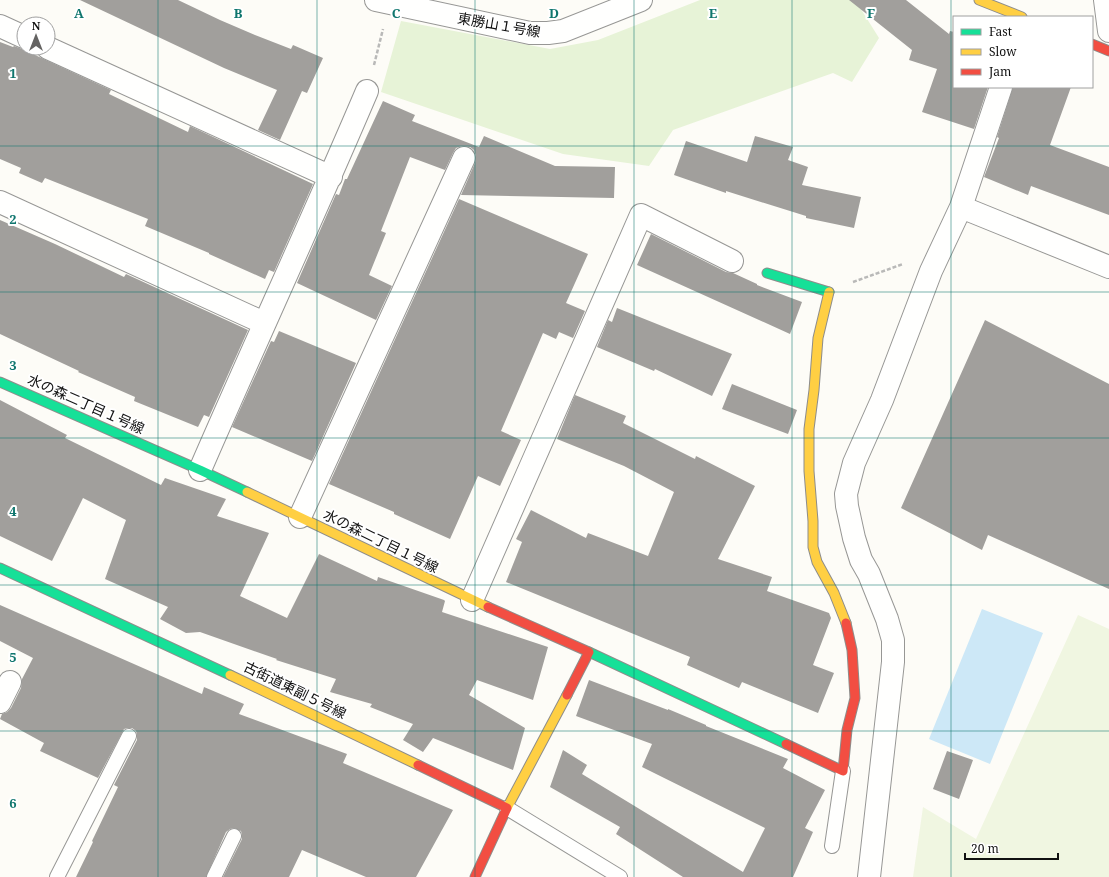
<svg xmlns="http://www.w3.org/2000/svg" width="1109" height="877" font-family="'Noto Serif','Noto Sans JP',serif">
  <rect width="100%" height="100%" fill="#fdfcf7"/>
  <path fill="#e7f3d7" d="M 700,0 L 859,0 L 859,6 L 879,38 L 852,82 L 833,73 L 673,130 L 649,166 L 563,154 L 381,92 L 401,21 L 550,49 L 598,40 Z"/>
  <path fill="#f0f6e1" d="M 1078,615 L 1109,629 L 1109,877 L 913,877 L 923,807 L 976,839 Z"/>
  <path fill="#cde8f7" d="M 982,609 L 1043,633 L 990,764 L 929,739 Z"/>
  <path fill="#a19f9c" d="M 80,0 L 178,0 L 220,20 L 255,35 L 291,49 L 293,45 L 323,58 L 307,93 L 302,91 L 280,140 L 258,130 L 277,90 L 224,68 Z
    M 849,0 L 906,0 L 949,34 L 950,31 L 954,32 L 954,87 L 988,87 L 974,129 L 922,112 L 937,69 L 909,60 L 912,50 Z
    M 0,42 L 13,47 L 14,46 L 22,49 L 111,90 L 109,94 L 188,132 L 190,126 L 313,184 L 274,272 L 269,270 L 265,279 L 209,254 L 209,253 L 145,226 L 148,219 L 45,178 L 42,183 L 19,173 L 21,168 L 0,159 Z
    M 1013,87 L 1071,87 L 1050,145 L 1109,167 L 1109,215 L 1031,186 L 1028,195 L 984,177 L 999,138 L 997,137 Z
    M 383,101 L 415,115 L 412,121 L 479,147 L 484,136 L 555,166 L 615,167 L 614,198 L 461,195 L 475,163 L 476,156 L 474,150 L 470,147 L 462,146 L 456,148 L 453,153 L 445,170 L 410,157 L 381,231 L 386,233 L 369,275 L 392,286 L 376,320 L 297,283 L 336,194 L 339,195 L 345,179 L 347,179 Z
    M 755,136 L 793,147 L 788,160 L 808,167 L 802,185 L 861,197 L 854,228 L 806,218 L 806,216 L 726,191 L 726,193 L 674,175 L 686,141 L 747,162 Z
    M 459,199 L 588,254 L 566,303 L 585,311 L 573,338 L 559,332 L 556,339 L 543,333 L 501,431 L 521,440 L 500,486 L 478,476 L 450,539 L 394,514 L 394,512 L 329,484 Z
    M 0,220 L 55,244 L 124,277 L 126,274 L 248,330 L 209,417 L 204,415 L 198,427 L 134,401 L 135,397 L 78,372 L 79,371 L 0,334 Z
    M 651,234 L 726,272 L 733,273 L 757,284 L 757,285 L 802,302 L 790,334 L 637,265 Z
    M 617,308 L 732,354 L 712,396 L 655,369 L 654,371 L 597,347 L 608,320 L 612,322 Z
    M 985,320 L 1109,384 L 1109,589 L 988,535 L 982,550 L 901,508 Z
    M 279,331 L 356,363 L 312,461 L 232,427 L 271,341 L 274,342 Z
    M 732,384 L 797,410 L 788,434 L 722,409 Z
    M 575,395 L 626,416 L 623,423 L 695,459 L 696,456 L 755,486 L 718,559 L 772,577 L 767,591 L 829,613 L 831,618 L 813,665 L 834,673 L 818,713 L 742,682 L 739,688 L 687,665 L 690,657 L 506,582 L 522,542 L 516,539 L 531,510 L 586,538 L 588,533 L 648,556 L 674,492 L 624,466 L 557,439 Z
    M 0,400 L 67,435 L 65,438 L 161,485 L 165,478 L 226,499 L 217,516 L 269,533 L 240,596 L 287,618 L 319,554 L 377,581 L 378,577 L 444,600 L 445,601 L 442,612 L 548,647 L 533,700 L 477,680 L 469,695 L 525,728 L 513,770 L 433,738 L 423,752 L 403,740 L 413,724 L 370,707 L 372,704 L 330,692 L 336,679 L 276,660 L 277,659 L 200,632 L 186,633 L 160,619 L 168,607 L 105,579 L 126,520 L 83,498 L 52,561 L 0,536 Z
    M 0,605 L 202,694 L 204,687 L 244,704 L 239,714 L 347,754 L 343,763 L 453,810 L 416,877 L 366,877 L 302,850 L 289,877 L 223,877 L 242,839 L 242,835 L 241,831 L 234,828 L 230,829 L 226,832 L 206,877 L 76,877 L 93,842 L 92,841 L 118,787 L 114,785 L 137,740 L 137,735 L 136,731 L 132,728 L 128,728 L 124,729 L 98,778 L 40,751 L 44,743 L 0,719 L 2,714 L 7,712 L 11,708 L 21,688 L 22,679 L 33,658 L 0,641 Z
    M 589,680 L 668,710 L 668,709 L 706,725 L 706,726 L 788,759 L 783,768 L 825,790 L 805,828 L 813,832 L 793,877 L 683,877 L 616,834 L 620,827 L 550,787 L 563,750 L 587,765 L 582,774 L 743,872 L 765,828 L 642,767 L 652,744 L 576,716 Z
    M 947,751 L 973,760 L 959,799 L 933,789 Z"/>
  <g fill="none" stroke-linecap="round" stroke-linejoin="round">
    <g stroke="#979795" stroke-width="16">
      <path id="lane" d="M 507,808 L 620,877
        M 832,846 L 843,771
        M 57,877 L 129,736
        M 214,877 L 234,836"/>
    </g>
    <g stroke="#979795" stroke-width="24">
      <path id="street" d="M 376,0 L 530,33 L 548,33 L 563,31 L 641,0
        M 1105,0 L 1109,31
        M 0,26 L 24,37
        M 48,48 L 331,177
        M 0,202 L 264,323
        M 961,207 L 1109,267
        M 200,470 C 255,343 313,218 367,91
        M 300,517 L 464,158
        M 472,600 L 641,215 L 732,261
        M 0,702 L 10,682
        M 869,877 L 893,662 L 893,640 L 887,619 L 869,574 L 861,560 L 854,538 L 847,506 L 846,494 L 854,463 L 882,400 L 931,271 L 961,207 L 1001,87"/>
    </g>
    <g stroke="#8e8d8b" stroke-width="11">
      <path id="fast" d="M 767,273 L 829,292
        M 0,382 L 200,470 L 247,492
        M 0,568 L 230,675
        M 589,652 L 786,744"/>
    </g>
    <g stroke="#8e8d8b" stroke-width="11">
      <path id="slow" d="M 979,0 L 1022,17
        M 829,292 L 818,338 L 814,390 L 809,429 L 809,471 L 813,521 L 813,547 L 817,562 L 834,593 L 846,623
        M 247,492 L 488,607
        M 230,675 L 418,765
        M 507,808 L 567,695"/>
    </g>
    <g stroke="#8e8d8b" stroke-width="11">
      <path id="jam" d="M 1092,44 L 1109,51
        M 488,607 L 589,652 L 567,695
        M 786,744 L 843,771 L 847,730 L 855,698 L 852,650 L 846,623
        M 418,765 L 507,808 L 475,877"/>
    </g>
    <path stroke="#b9b9b8" stroke-width="2.5" stroke-dasharray="4 2" stroke-linecap="butt" d="M 374,65 L 383,29
      M 853,282 L 903,264"/>
    <use href="#lane" stroke="#fffffe" stroke-width="14"/>
    <use href="#street" stroke="#fffffe" stroke-width="22"/>
    <use href="#fast" stroke="#16e098" stroke-width="9"/>
    <use href="#slow" stroke="#ffcf43" stroke-width="9"/>
    <use href="#jam" stroke="#f24e42" stroke-width="9"/>
  </g>
  <path fill="none" stroke="#0f766e" stroke-width="1" stroke-opacity="0.55" d="M 158,0 L 158,877M 317,0 L 317,877M 475,0 L 475,877M 634,0 L 634,877M 792,0 L 792,877M 951,0 L 951,877M 0,146 L 1109,146M 0,292 L 1109,292M 0,438 L 1109,438M 0,585 L 1109,585M 0,731 L 1109,731"/>
  <g text-anchor="middle" stroke-width="4" stroke-linejoin="round" paint-order="stroke">
    <g font-size="14" fill="#111" stroke="#fff">
      <text transform="translate(499 25) rotate(10)" y="5">東勝山１号線</text>
      <text transform="translate(86 404) rotate(24)" y="5">水の森二丁目１号線</text>
      <text transform="translate(381 541) rotate(26)" y="5">水の森二丁目１号線</text>
      <text transform="translate(295 690) rotate(26)" y="5">古街道東副５号線</text>
    </g>
  </g>
  <g font-size="13" text-anchor="middle" font-weight="bold" fill="#0f766e" stroke="#fff" stroke-width="4" stroke-linejoin="round" paint-order="stroke">
    <text x="79" y="18">A</text>
    <text x="238" y="18">B</text>
    <text x="396" y="18">C</text>
    <text x="554" y="18">D</text>
    <text x="713" y="18">E</text>
    <text x="871" y="18">F</text>
    <text x="13" y="78">1</text>
    <text x="13" y="224">2</text>
    <text x="13" y="370">3</text>
    <text x="13" y="516">4</text>
    <text x="13" y="662">5</text>
    <text x="13" y="808">6</text>
  </g>
  <rect x="953" y="16" width="140" height="72" fill="#ffffff" stroke="#a0a0a0"/>
  <rect x="961" y="29" width="20" height="6" fill="#16e098" stroke="#a0a0a0"/>
  <text x="989" y="36" font-size="12" fill="#111111">Fast</text>
  <rect x="961" y="49" width="20" height="6" fill="#ffcf43" stroke="#a0a0a0"/>
  <text x="989" y="56" font-size="12" fill="#111111">Slow</text>
  <rect x="961" y="69" width="20" height="6" fill="#f24e42" stroke="#a0a0a0"/>
  <text x="989" y="76" font-size="12" fill="#111111">Jam</text>
  <g transform="translate(36 36)"><circle r="19" fill="#ffffff" stroke="#a0a0a0"/>
  <path d="M0-3L7 15L0 10L-7 15Z" fill="#646362"/>
  <text y="-6" font-size="11" font-weight="bold" text-anchor="middle" fill="#111111">N</text>
  </g>
  <path d="M965 853v6h93v-6" fill="none" stroke="#111111" stroke-width="2"/>
  <text x="971" y="853" font-size="12" fill="#111111" stroke="#ffffff" stroke-width="3" paint-order="stroke">20 m</text>
</svg>
